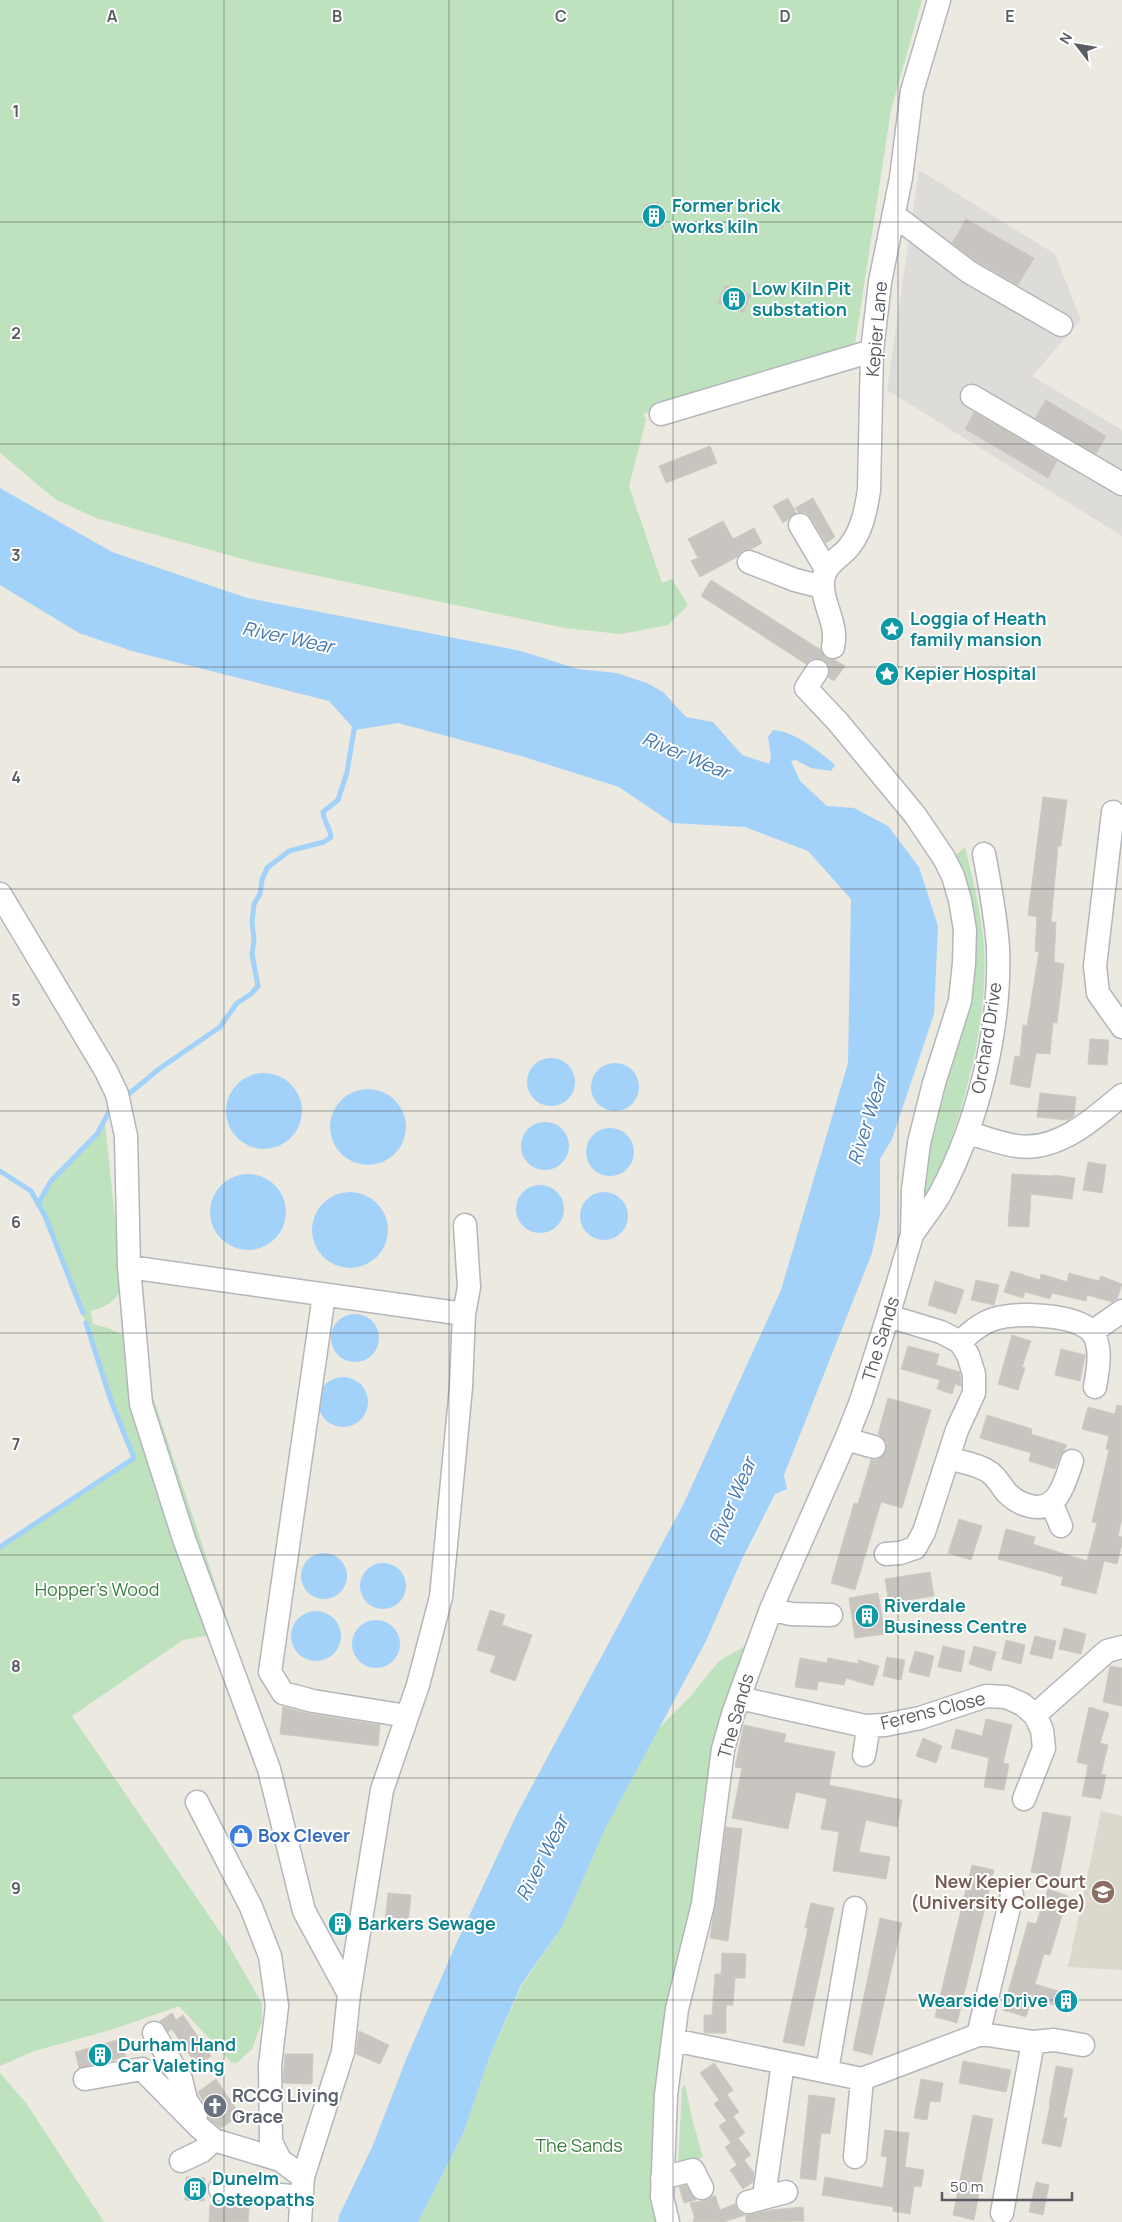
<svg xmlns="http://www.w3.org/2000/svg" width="1122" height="2222" font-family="Manrope,sans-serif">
  <rect width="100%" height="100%" fill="#ebe9e0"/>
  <path fill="#dedcd8" d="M 919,170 L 1055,254 L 1081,320 L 1032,376 L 1122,430 L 1122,536 L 887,390 Z"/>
  <path fill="#dbd8ce" d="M 1101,1811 L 1122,1816 L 1122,1970 L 1068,1967 Z"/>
  <path fill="#bee1be" d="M 0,0 L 922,0 L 891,110 L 855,344 L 643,414 L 646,420 L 629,486 L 662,583 L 672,579 L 688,605 L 668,625 L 621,634 L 565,628 L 257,563 L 96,518 L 55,499 L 0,453 Z
    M 965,847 C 973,880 981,912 984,945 C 989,1032 959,1127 925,1207 L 919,1208 L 922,1172 L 965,1001 L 952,858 Z
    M 105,1122 L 122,1287 C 115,1303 106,1306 91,1311 L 93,1324 L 108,1328 L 123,1335 L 154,1400 L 231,1631 L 183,1640 L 72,1716 L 227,1942 L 262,2004 L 262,2022 L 252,2049 L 237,2063 L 231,2062 L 179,2006 L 114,2029 L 34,2051 L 0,2066 L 0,1547 L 134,1458 C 122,1428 110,1398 100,1368 C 82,1312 66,1255 38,1204 L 51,1181 L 97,1134 Z
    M 749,1644 L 721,1716 L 702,1811 L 694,1902 L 668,2003 L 661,2040 L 654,2136 L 658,2222 L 418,2222 L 464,2132 L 489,2058 L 522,1985 L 562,1927 L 605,1829 L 659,1728 L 690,1697 L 719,1661 Z
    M 0,2073 L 26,2103 L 104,2222 L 0,2222 Z
    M 685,2085 L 693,2122 L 703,2157 L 678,2166 L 682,2088 Z"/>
  <path fill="#a2d1f9" d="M 0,488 L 112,552 L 247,598 L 521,651 L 578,669 L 616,673 L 647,683 L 663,692 L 686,717 L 713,722 L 742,755 L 769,764 L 771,757 L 768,737 L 773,730 C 794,731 819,751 835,765 L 831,771 L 811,768 L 796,760 L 791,761 L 800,781 L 827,806 L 854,808 L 888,826 L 919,867 L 938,926 L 934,1014 L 892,1139 L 880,1159 L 880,1215 L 872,1253 L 784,1475 L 787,1489 L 775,1494 L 741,1561 L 706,1641 L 605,1829 L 562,1927 L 521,1985 L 489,2058 L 464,2132 L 418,2222 L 338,2222 L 339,2216 L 373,2145 L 407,2057 L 456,1944 L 517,1814 L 684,1503 L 781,1290 L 848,1063 L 851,899 L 808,851 L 745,827 L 672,823 L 619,787 L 521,756 L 398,723 L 355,730 L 329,701 L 132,651 L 79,633 L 0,585 Z
    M527 1082a24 24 0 1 1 48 0a24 24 0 1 1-48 0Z
    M591 1087a24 24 0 1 1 48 0a24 24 0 1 1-48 0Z
    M226 1111a38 38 0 1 1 76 0a38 38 0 1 1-76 0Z
    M330 1127a38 38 0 1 1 76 0a38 38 0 1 1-76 0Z
    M521 1146a24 24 0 1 1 48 0a24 24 0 1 1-48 0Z
    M586 1152a24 24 0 1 1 48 0a24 24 0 1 1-48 0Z
    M210 1212a38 38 0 1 1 76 0a38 38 0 1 1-76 0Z
    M516 1209a24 24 0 1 1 48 0a24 24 0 1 1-48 0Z
    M580 1216a24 24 0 1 1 48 0a24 24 0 1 1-48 0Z
    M312 1230a38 38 0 1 1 76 0a38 38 0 1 1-76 0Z
    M331 1338a24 24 0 1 1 48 0a24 24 0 1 1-48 0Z
    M318 1402a25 25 0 1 1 50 0a25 25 0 1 1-50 0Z
    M301 1576a23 23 0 1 1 46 0a23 23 0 1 1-46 0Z
    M360 1586a23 23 0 1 1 46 0a23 23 0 1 1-46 0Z
    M291 1636a25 25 0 1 1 50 0a25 25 0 1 1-50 0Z
    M352 1644a24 24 0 1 1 48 0a24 24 0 1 1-48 0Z"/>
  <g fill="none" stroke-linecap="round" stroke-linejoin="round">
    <path stroke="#a2d1f9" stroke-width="5" d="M 125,1097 L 159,1069 L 220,1027 L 237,1003 L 251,994 L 258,986 L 252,954 L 254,940 L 252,922 L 254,904 L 260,894 L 262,880 L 267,868 L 289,851 L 324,842 L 331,837 C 330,828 324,822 323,812 L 338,800 L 347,772 L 355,724
      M 0,1171 L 31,1191 L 45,1216 L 83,1313
      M 38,1204 L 51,1181 L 97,1134 L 110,1110
      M 0,1547 L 134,1458 L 111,1401 L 86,1323"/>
  </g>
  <path fill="#c8c5c0" stroke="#cfcabf" d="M 658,202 L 664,227 L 650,230 L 644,205 Z
    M 966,219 L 1034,258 L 1018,285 L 976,261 L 952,243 Z
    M 725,285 L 751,295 L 744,313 L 718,303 Z
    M 1046,400 L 1106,436 L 1096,454 L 1035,418 Z
    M 974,412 L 1057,461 L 1048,478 L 965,429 Z
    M 710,446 L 717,463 L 666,483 L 659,466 Z
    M 788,498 L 796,513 L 783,523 L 773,506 Z
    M 813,498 L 835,537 L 826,543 L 811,518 L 806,513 L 798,512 L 795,508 Z
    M 723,521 L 733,539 L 754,528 L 762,543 L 751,549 L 741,551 L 737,557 L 700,577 L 691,561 L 698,558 L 688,539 Z
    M 711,580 L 821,650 L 826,658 L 835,660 L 845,666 L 834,681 L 828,677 L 829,665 L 824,660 L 811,659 L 806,664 L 701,596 Z
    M 1043,797 L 1067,800 L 1061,846 L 1058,846 L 1051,922 L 1056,922 L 1054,962 L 1064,964 L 1057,1023 L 1053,1022 L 1050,1054 L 1036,1053 L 1030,1088 L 1010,1084 L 1015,1056 L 1020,1057 L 1023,1025 L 1027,1026 L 1039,952 L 1035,951 L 1037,917 L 1028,915 Z
    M 1090,1039 L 1109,1040 L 1107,1065 L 1088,1064 Z
    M 1040,1093 L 1076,1097 L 1074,1116 L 1067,1120 L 1037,1117 Z
    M 1088,1162 L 1106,1165 L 1102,1193 L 1083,1190 Z
    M 1012,1174 L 1053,1176 L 1053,1175 L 1075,1178 L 1072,1199 L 1031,1194 L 1029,1227 L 1008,1226 Z
    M 1011,1271 L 1040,1280 L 1041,1274 L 1067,1282 L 1069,1273 L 1099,1281 L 1101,1276 L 1122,1284 L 1117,1299 L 1112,1302 L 1087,1295 L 1086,1301 L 1052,1293 L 1050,1299 L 1025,1292 L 1023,1298 L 1004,1292 Z
    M 976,1280 L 999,1285 L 994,1305 L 971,1300 Z
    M 935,1281 L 964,1290 L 956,1314 L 928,1305 Z
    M 1012,1335 L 1031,1341 L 1022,1367 L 1025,1368 L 1018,1390 L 998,1384 Z
    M 908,1346 L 939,1354 L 936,1365 L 960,1372 L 961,1386 L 955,1384 L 952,1394 L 937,1389 L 940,1380 L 901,1369 Z
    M 1061,1349 L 1085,1355 L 1080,1381 L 1055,1375 Z
    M 888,1398 L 931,1410 L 902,1508 L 881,1502 L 855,1590 L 831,1583 L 854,1503 L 858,1504 L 871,1460 L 878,1460 L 886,1451 L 887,1443 L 878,1434 Z
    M 1117,1405 L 1122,1406 L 1122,1518 L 1118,1536 L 1122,1537 L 1122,1544 L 1117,1564 L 1104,1561 L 1096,1594 L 1061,1585 L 1063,1577 L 998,1559 L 1006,1529 L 1035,1537 L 1033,1544 L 1087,1561 L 1097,1523 L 1092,1522 L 1109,1450 L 1106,1449 L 1109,1436 L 1082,1429 L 1088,1407 L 1115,1414 Z
    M 987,1415 L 1032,1429 L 1031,1434 L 1067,1445 L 1060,1457 L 1055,1469 L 1029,1461 L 1031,1453 L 980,1438 Z
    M 959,1519 L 982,1526 L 971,1560 L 948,1553 Z
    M 930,1572 L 934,1596 L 889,1603 L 885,1579 Z
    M 878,1593 L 885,1634 L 855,1638 L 849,1598 Z
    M 490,1610 L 505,1615 L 502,1625 L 532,1635 L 515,1681 L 490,1672 L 496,1656 L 477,1650 Z
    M 1064,1628 L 1086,1634 L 1081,1654 L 1059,1649 Z
    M 1035,1636 L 1056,1641 L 1052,1659 L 1030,1654 Z
    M 1006,1640 L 1025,1645 L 1021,1664 L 1002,1659 Z
    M 943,1646 L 965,1651 L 961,1672 L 938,1667 Z
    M 974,1646 L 996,1652 L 991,1671 L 969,1664 Z
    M 915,1651 L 934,1656 L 929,1677 L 909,1672 Z
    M 887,1657 L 905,1660 L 901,1680 L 883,1676 Z
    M 800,1658 L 827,1663 L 828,1658 L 859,1664 L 858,1660 L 879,1666 L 873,1686 L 846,1678 L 844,1685 L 818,1681 L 817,1690 L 795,1687 Z
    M 1110,1666 L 1122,1668 L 1122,1706 L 1103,1702 Z
    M 283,1707 L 311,1714 L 380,1725 L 378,1746 L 280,1734 Z
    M 1089,1707 L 1109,1713 L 1100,1743 L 1108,1745 L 1101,1774 L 1106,1775 L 1101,1799 L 1082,1796 L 1088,1765 L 1077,1762 Z
    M 986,1719 L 1012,1725 L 1003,1763 L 1009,1764 L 1004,1790 L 984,1787 L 989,1758 L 951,1748 L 956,1729 L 982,1736 Z
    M 744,1725 L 786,1734 L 784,1742 L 835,1752 L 829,1785 L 902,1800 L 897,1827 L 866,1820 L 859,1852 L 890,1857 L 886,1879 L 833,1871 L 839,1832 L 821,1829 L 827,1799 L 796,1792 L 788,1829 L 732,1818 L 742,1768 L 735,1767 Z
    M 923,1738 L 942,1746 L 936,1763 L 916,1756 Z
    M 1043,1812 L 1071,1817 L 1059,1878 L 1031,1872 Z
    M 726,1827 L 742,1829 L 728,1941 L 710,1938 Z
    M 972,1865 L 994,1870 L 957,2023 L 935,2017 Z
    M 1048,1889 L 1068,1896 L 1050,1955 L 1044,1954 L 1035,1984 L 1077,1997 L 1073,2011 L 1032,1998 L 1026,2017 L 1003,2010 L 1028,1922 L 1036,1924 Z
    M 388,1893 L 411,1895 L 408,1925 L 385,1922 Z
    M 811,1903 L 834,1908 L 804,2046 L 783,2042 L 808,1928 L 805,1928 Z
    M 334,1916 L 348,1918 L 346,1933 L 332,1931 Z
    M 880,1918 L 902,1923 L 872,2055 L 853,2050 Z
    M 722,1953 L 746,1954 L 745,1978 L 735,1978 L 733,2005 L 726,2005 L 726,2033 L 704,2033 L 704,2015 L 712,2015 L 715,1974 L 721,1974 Z
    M 172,2013 L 176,2020 L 183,2015 L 211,2056 L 197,2066 L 172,2029 L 168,2032 L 160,2021 Z
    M 359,2031 L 389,2045 L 380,2064 L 356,2054 Z
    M 120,2039 L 126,2057 L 79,2068 L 75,2052 Z
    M 285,2054 L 313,2054 L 312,2084 L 283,2083 Z
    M 963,2061 L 1011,2070 L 1006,2092 L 959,2083 Z
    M 714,2063 L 733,2090 L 724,2097 L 727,2095 L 739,2112 L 727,2121 L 714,2104 L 719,2100 L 700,2073 Z
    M 1056,2066 L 1073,2069 L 1063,2118 L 1067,2118 L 1061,2147 L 1042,2143 L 1050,2105 L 1049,2105 Z
    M 216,2079 L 240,2115 L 221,2128 L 208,2118 L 207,2108 L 198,2092 Z
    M 921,2079 L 943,2083 L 940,2102 L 930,2101 L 927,2120 L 914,2118 Z
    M 809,2095 L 835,2098 L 830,2134 L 821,2133 L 816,2180 L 800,2178 Z
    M 973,2115 L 993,2119 L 974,2220 L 953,2215 Z
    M 733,2116 L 745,2133 L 738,2138 L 751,2155 L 744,2160 L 754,2173 L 753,2182 L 743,2189 L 730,2170 L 737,2165 L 725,2147 L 738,2138 L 731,2143 L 719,2126 Z
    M 885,2130 L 909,2133 L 905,2167 L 924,2170 L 921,2187 L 914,2186 L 910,2214 L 893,2211 L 893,2207 L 822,2195 L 825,2177 L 883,2188 L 887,2157 L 881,2156 Z
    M 186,2177 L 205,2178 L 204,2201 L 185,2200 Z
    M 1036,2182 L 1049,2185 L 1043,2215 L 1029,2212 Z
    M 686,2185 L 696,2200 L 684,2203 L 679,2187 Z
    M 715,2195 L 720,2210 L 735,2204 L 738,2211 L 745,2215 L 724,2222 L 694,2222 L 693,2219 L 695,2219 L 690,2203 L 707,2200 Z
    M 210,2205 L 249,2208 L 248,2222 L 209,2222 Z
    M 803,2207 L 804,2221 L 746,2222 L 746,2215 L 771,2210 Z"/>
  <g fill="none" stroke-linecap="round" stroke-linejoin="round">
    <g stroke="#b3b6ba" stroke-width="25">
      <path id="minor" d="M 894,215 L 969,272 L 1061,325
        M 972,396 L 1122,484
        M 661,414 L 872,351
        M 800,525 L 826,569
        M 749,562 L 795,580 L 823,587
        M 833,647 C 839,621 818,600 824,576 C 827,563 841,557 849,547 C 862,531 866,510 869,490 L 872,351 L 880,282 L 901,178 L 912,91 L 939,0
        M 1113,812 L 1095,966 L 1098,993 L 1122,1027
        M 0,894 L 106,1071 L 117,1094 L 126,1136 L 129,1267 L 141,1404 L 184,1539 L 269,1769 L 304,1911 L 349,1994
        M 968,1133 C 984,1137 1001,1144 1017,1146 C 1057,1152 1094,1119 1122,1095
        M 912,1235 C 921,1221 932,1208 940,1194 C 978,1122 1001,1030 998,948 C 996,917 990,885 984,854
        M 129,1267 L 464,1314
        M 324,1295 L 270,1672 L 283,1693 L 313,1701 L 407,1716
        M 1092,1332 L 1122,1311
        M 960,1342 C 970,1333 981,1323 994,1319 C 1017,1312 1074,1314 1091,1331 C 1103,1344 1098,1371 1095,1387
        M 846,1439 L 874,1447
        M 949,1458 C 961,1462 975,1464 986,1470 C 996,1475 1000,1485 1007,1493 C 1013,1499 1021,1504 1030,1506 C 1058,1513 1065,1482 1072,1461
        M 1052,1504 L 1061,1526
        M 886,1554 L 900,1553 L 915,1548 L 924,1532 L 957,1430 L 974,1393 L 974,1374 L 968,1355 L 960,1342 L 941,1332 L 888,1316
        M 771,1609 L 791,1614 L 831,1615
        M 739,1698 L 865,1726 L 885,1725 L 920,1718 L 986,1696 L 1006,1697 L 1022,1704 L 1035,1715 L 1042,1730 L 1044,1748 L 1024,1799
        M 1035,1715 L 1107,1651 L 1122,1647
        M 864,1755 L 867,1737 L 865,1726
        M 197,1802 L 251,1907 L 270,1956 L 277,2006 L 270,2065 L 271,2142 L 280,2160 L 303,2177
        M 154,2033 L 181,2079 L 186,2100 L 196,2115
        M 978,2035 L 1012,1895
        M 673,2040 L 862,2079 L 978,2035 L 988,2035 L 1033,2042 L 1054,2040 L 1083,2045
        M 827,2071 L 855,1908
        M 85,2079 L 142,2069 L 198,2126 L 214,2140 L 280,2160
        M 855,2157 L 862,2079
        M 181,2161 L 202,2151 L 214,2140
        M 662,2178 L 693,2170 L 702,2188
        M 220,2189 L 301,2197
        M 764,2196 L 783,2063
        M 748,2202 L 786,2192
        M 1002,2213 L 1033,2042
        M 300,2222 L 303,2177 L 343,2052 L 349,1994 L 382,1790 L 418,1685 L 441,1597 L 461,1387 L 464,1314 L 469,1287 L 465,1225
        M 668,2222 L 662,2197 L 666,2095 L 677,2009 L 703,1904 L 723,1749 L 733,1714 L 771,1609 L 846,1439 L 861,1401 L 888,1316 L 912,1235 L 913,1190 L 919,1143 L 934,1083 L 960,1001 L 964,963 L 965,930 L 960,900 L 953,876 L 944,858 L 915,815 L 838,722 L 806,688 L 817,671"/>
    </g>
    <use href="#minor" stroke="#fff" stroke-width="22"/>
  </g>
  <path fill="none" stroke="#595c60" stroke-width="1" stroke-opacity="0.55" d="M 224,0 L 224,2222M 449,0 L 449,2222M 673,0 L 673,2222M 898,0 L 898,2222M 0,222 L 1122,222M 0,444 L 1122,444M 0,667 L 1122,667M 0,889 L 1122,889M 0,1111 L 1122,1111M 0,1333 L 1122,1333M 0,1555 L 1122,1555M 0,1778 L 1122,1778M 0,2000 L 1122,2000"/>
  <defs>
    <g id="building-disc" transform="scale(1.25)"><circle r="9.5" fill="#0f9aa8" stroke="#fff"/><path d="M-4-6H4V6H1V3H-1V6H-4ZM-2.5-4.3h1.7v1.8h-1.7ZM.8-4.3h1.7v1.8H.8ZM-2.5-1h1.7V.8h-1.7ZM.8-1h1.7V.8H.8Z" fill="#fff"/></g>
    <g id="sight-disc" transform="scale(1.25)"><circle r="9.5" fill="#0f9aa8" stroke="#fff"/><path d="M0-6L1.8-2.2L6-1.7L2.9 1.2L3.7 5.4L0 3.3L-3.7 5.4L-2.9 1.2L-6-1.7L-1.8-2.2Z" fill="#fff"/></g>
    <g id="shop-disc" transform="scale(1.25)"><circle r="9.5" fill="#3f7fe0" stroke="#fff"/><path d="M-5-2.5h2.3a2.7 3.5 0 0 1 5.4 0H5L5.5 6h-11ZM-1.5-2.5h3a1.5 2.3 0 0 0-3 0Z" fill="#fff"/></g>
    <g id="university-disc" transform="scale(1.25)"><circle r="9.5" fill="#8d6e63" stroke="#fff"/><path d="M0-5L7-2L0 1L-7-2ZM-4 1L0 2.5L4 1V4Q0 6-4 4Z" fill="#fff"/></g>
    <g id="church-disc" transform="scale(1.25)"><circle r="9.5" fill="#6b7280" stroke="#fff"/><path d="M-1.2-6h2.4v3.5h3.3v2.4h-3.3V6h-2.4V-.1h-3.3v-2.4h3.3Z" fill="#fff"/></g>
  </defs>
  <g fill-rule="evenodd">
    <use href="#building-disc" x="654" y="216"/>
    <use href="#building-disc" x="734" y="299"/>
    <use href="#sight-disc" x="892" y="629"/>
    <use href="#sight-disc" x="887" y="674"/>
    <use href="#building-disc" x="867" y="1616"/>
    <use href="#shop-disc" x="241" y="1836"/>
    <use href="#university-disc" x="1103" y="1892"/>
    <use href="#building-disc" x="340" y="1924"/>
    <use href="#building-disc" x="1066" y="2001"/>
    <use href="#building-disc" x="100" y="2055"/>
    <use href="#church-disc" x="215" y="2106"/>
    <use href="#building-disc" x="195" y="2189"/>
  </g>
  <g text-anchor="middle" stroke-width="4" stroke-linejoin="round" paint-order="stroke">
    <g font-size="18" font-weight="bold" fill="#0d838f" stroke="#fff" text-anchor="start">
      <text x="672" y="212">Former brick<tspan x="672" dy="21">works kiln</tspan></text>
      <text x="752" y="295">Low Kiln Pit<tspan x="752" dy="21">substation</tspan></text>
      <text x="910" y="625">Loggia of Heath<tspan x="910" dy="21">family mansion</tspan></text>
      <text x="904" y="680">Kepier Hospital</text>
      <text x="884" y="1612">Riverdale<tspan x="884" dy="21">Business Centre</tspan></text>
      <text x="358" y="1930">Barkers Sewage</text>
      <text x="1048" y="2007" text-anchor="end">Wearside Drive</text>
      <text x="118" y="2051">Durham Hand<tspan x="118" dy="21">Car Valeting</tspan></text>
      <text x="212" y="2185">Dunelm<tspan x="212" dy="21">Osteopaths</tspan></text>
    </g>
    <g font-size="18" fill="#595c60" stroke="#fff">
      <text transform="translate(877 329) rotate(-85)" y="6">Kepier Lane</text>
      <text transform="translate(987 1038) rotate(-81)" y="6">Orchard Drive</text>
      <text transform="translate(881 1339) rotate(-73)" y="6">The Sands</text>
      <text transform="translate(933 1711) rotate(-14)" y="6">Ferens Close</text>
      <text transform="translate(736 1716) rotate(-74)" y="6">The Sands</text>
    </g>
    <g font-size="18" fill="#397f3e" stroke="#fff">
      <text x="97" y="1596">Hopper's Wood</text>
      <text x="579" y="2152">The Sands</text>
    </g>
    <g font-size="18" font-weight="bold" fill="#366cbe" stroke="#fff" text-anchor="start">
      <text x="258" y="1842">Box Clever</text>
    </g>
    <g font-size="18" font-weight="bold" fill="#785e54" stroke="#fff" text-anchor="end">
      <text x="1086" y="1888">New Kepier Court<tspan x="1086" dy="21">(University College)</tspan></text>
    </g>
    <g font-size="18" font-weight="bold" fill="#5b616d" stroke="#fff" text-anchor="start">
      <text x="232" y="2102">RCCG Living<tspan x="232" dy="21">Grace</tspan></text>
    </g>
    <g font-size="19" font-style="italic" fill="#4478b2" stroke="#fff">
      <text transform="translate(288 637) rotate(12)" y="7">River Wear</text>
      <text transform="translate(686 755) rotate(23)" y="7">River Wear</text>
      <text transform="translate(867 1120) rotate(-73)" y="7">River Wear</text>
      <text transform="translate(732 1501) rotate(-67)" y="7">River Wear</text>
      <text transform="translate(542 1858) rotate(-63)" y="7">River Wear</text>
    </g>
  </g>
  <g font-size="16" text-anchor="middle" font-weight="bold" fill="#595c60" stroke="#fff" stroke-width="4" stroke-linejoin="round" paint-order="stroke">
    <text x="112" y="22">A</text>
    <text x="337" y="22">B</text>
    <text x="561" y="22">C</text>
    <text x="785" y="22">D</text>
    <text x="1010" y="22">E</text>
    <text x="16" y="117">1</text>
    <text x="16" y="339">2</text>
    <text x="16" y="561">3</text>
    <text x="16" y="783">4</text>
    <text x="16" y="1006">5</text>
    <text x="16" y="1228">6</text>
    <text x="16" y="1450">7</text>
    <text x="16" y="1672">8</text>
    <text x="16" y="1894">9</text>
  </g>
  <g transform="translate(1077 45) rotate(301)" stroke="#ffffff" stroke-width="4" paint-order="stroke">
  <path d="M0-4L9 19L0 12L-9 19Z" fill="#595c60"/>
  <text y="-8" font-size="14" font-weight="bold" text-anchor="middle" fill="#595c60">N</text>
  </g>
  <path d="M942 2192v8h130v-8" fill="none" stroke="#595c60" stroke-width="2.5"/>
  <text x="950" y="2192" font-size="15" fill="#595c60" stroke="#ffffff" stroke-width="4" paint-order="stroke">50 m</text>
</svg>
